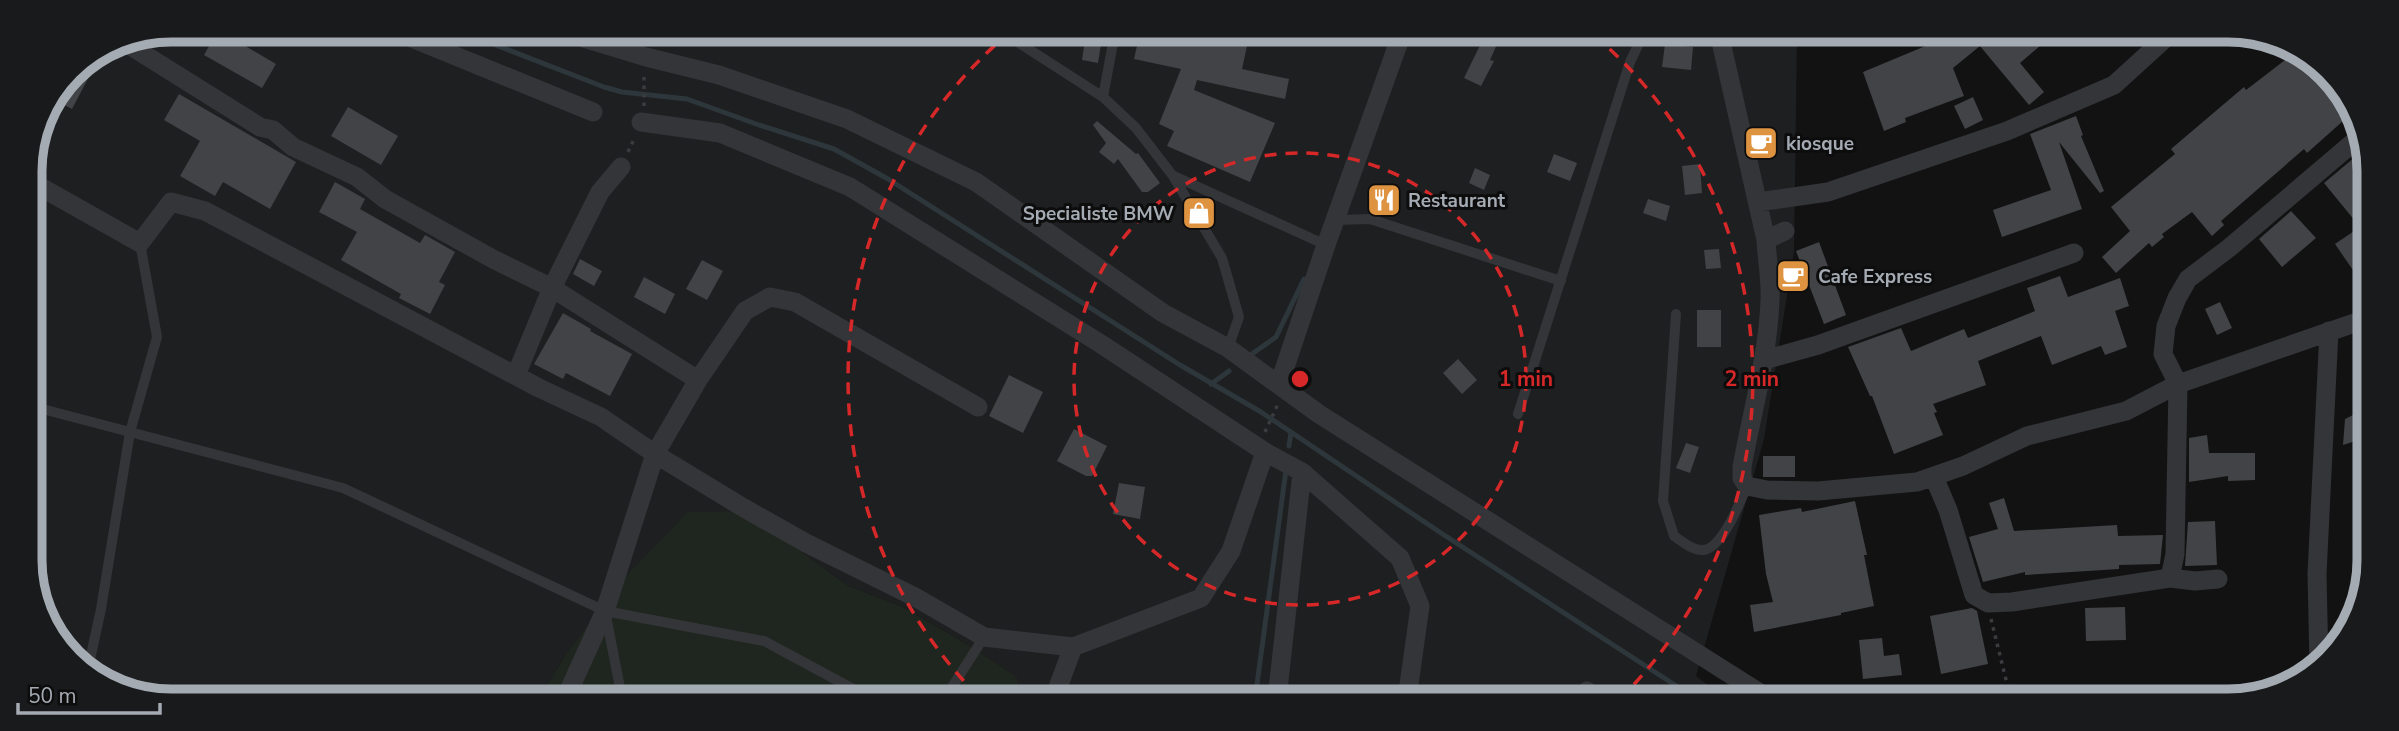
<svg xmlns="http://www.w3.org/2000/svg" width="2399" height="731" font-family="'Nunito Sans',sans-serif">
  <rect width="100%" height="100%" fill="#121213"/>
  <path fill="#1e1f20" d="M 171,30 L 1794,33 L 1797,36 L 1794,252 L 1764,439 L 1696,676 L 1728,700 L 1018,698 L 1016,677 L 965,643 L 903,607 L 847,585 L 744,511 L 566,654 L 540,697 L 135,697 L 71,659 L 32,587 L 30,163 L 41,117 L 72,71 L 118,40 Z"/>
  <path fill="#1f261f" d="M 745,511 L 847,585 L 903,607 L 965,643 L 1017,677 L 1018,698 L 540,697 L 566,654 L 623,579 L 688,512 Z"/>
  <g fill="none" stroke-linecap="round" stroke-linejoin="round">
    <path stroke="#2d363b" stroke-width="5" d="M 457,30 L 604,87 L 622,92 L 687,99 L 759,125 L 834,149 L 888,179 L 1180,365 L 1261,412 L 1441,533 L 1698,700
      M 1252,354 L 1276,337 L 1304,279
      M 1211,384 L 1229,371
      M 1289,446 L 1291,432
      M 1255,699 L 1286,470"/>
  </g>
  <path fill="#414346" d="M 218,30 L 276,64 L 262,88 L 204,55 Z
    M 1086,32 L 1103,32 L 1098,63 L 1082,60 Z
    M 1140,32 L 1250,32 L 1242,69 L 1289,79 L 1285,99 L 1197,80 L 1194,90 L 1275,123 L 1250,182 L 1167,146 L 1174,131 L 1159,124 L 1181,69 L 1134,59 Z
    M 1486,33 L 1502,33 L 1490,60 L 1494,61 L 1481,86 L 1464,78 Z
    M 1928,34 L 2054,34 L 2020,63 L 2044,92 L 2029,105 L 1980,46 L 1953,68 L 1964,96 L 1905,118 L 1906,122 L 1884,131 L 1863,72 L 1935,42 Z
    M 1665,44 L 1693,47 L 1691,70 L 1662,67 Z
    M 103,50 L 72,109 L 53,99 L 72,71 Z
    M 2294,53 L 2334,78 L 2350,110 L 2340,118 L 2343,121 L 2307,153 L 2304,149 L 2221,221 L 2224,225 L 2212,236 L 2192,212 L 2162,234 L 2164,237 L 2152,247 L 2149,243 L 2116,273 L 2102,257 L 2130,231 L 2111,207 L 2175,154 L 2171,149 L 2244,87 L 2246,90 Z
    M 179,94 L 296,162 L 270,209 L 223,182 L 215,196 L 180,176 L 200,141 L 164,120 Z
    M 1973,97 L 1983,120 L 1965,129 L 1954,106 Z
    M 348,107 L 398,136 L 381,165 L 331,136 Z
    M 2076,116 L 2083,135 L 2081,136 L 2104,191 L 2100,193 L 2059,142 L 2082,209 L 2002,237 L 1993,210 L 2051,190 L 2030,134 Z
    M 1097,121 L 1136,154 L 1138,153 L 1160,183 L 1148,192 L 1142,192 L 1118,159 L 1114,164 L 1099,152 L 1106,143 L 1093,125 Z
    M 2367,147 L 2366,235 L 2366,289 L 2335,244 L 2360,227 L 2324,183 Z
    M 1554,154 L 1577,163 L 1570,181 L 1547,172 Z
    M 1700,164 L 1702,193 L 1685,195 L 1682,166 Z
    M 1475,168 L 1490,175 L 1484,190 L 1469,183 Z
    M 335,182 L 365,199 L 360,209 L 420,243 L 425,235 L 455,252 L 439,282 L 445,285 L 430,314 L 399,298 L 401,294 L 341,260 L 357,232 L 319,212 Z
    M 1648,199 L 1670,206 L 1666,221 L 1643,213 Z
    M 2291,211 L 2316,238 L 2282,267 L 2259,239 Z
    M 1819,242 L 1846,315 L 1824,324 L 1796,251 Z
    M 1719,249 L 1721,268 L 1706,269 L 1704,250 Z
    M 580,259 L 602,271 L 594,286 L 573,274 Z
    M 702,260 L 723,271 L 707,300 L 686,289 Z
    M 2060,276 L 2068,297 L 2120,278 L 2129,306 L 2115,311 L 2127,347 L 2105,355 L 2101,346 L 2052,365 L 2041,336 L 1978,361 L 1986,385 L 1933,404 L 1937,412 L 1934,413 L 1943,435 L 1894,454 L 1872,396 L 1870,396 L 1848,347 L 1901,328 L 1911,351 L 1964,329 L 1968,338 L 2035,311 L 2027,288 Z
    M 644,277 L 675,294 L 665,314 L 634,297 Z
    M 2220,302 L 2232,328 L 2217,335 L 2205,309 Z
    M 1697,310 L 1721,310 L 1721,347 L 1697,347 Z
    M 563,313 L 591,329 L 590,331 L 632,354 L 610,396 L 566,373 L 563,379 L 534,364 Z
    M 1458,359 L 1477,380 L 1462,394 L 1443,373 Z
    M 1009,375 L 1043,392 L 1023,433 L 989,416 Z
    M 2365,409 L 2365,438 L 2343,445 L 2345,419 Z
    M 1074,429 L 1107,446 L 1092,476 L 1086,476 L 1057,461 Z
    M 2207,435 L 2209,453 L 2255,453 L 2255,480 L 2228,481 L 2228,476 L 2189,482 L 2189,438 Z
    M 1686,443 L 1699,447 L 1690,473 L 1676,468 Z
    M 1763,456 L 1795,456 L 1795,477 L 1763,477 Z
    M 1119,483 L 1145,487 L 1140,519 L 1113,514 Z
    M 2004,498 L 2014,531 L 2117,525 L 2118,536 L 2163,535 L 2160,564 L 2119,565 L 2119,569 L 2025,575 L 2025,572 L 1983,582 L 1969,537 L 1998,529 L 1989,503 Z
    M 1855,501 L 1867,555 L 1864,555 L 1874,606 L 1841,613 L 1841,615 L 1754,632 L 1750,605 L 1773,602 L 1766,574 L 1759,515 L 1801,508 L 1802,512 Z
    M 2215,521 L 2217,565 L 2185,566 L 2188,522 Z
    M 2125,607 L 2126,640 L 2086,641 L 2085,608 Z
    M 1972,608 L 1977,611 L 1988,664 L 1941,674 L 1930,616 Z
    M 1882,638 L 1884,656 L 1899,654 L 1902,675 L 1863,679 L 1859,640 Z"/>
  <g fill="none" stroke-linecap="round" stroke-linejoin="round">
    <path stroke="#3a3c3f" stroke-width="3.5" stroke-dasharray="3.5 5" stroke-linecap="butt" d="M 644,106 L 644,75
      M 628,152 L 635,137
      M 1265,432 L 1278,404
      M 1991,619 L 2011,700"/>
    <path stroke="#343538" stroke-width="10" d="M 1002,32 L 1103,97 L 1136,128 L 1173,176 L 1222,258 L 1239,317 L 1228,348
      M 1103,97 L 1115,32
      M 1174,176 L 1326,245
      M 1335,220 L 1370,219 L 1561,281
      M 1676,314 L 1663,501 L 1674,536 C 1683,542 1693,551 1704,550 C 1723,547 1740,502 1747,486
      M 31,406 L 343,488 L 605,611 L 764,641 L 870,698
      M 1518,414 L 1630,62 L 1644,33
      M 606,616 L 622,698
      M 88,669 L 101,609 L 130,432 L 157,337 L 140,243
      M 945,698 L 984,637"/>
    <path stroke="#343538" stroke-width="19" d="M 392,30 L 593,112
      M 560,31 L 646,57 L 719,75 L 847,119 L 976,182 L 1163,313 L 1228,348 L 1319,414 L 1771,700
      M 1719,33 L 1766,240 C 1767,260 1771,280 1770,300 C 1768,356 1752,412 1742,467 L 1742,478 L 1747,486 L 1767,490 L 1818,491 L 1917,482 L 1963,466 L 2027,436 L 2126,411 L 2178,384 L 2366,319
      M 121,40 L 260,127 L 273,130 L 293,147 L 357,177 L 385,199 L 493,259 L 552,288 L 516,375
      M 641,122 L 720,133 L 850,187 L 1101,344 L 1265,452 L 1302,472 L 1277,699
      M 621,167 L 600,192 L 552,288 L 698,380
      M 30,181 L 140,243 L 171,202 L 205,211 L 539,388 L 601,417 L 655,454 L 744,508 L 806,543 L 915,597 L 984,637 L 1073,647
      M 1758,202 L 1828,192 L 2007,131 L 2114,85 L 2170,34
      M 1766,240 L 1785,231
      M 1764,360 L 1818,345 L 2074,253
      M 1279,385 L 1326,245 L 1402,33
      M 1302,472 L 1400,558 L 1420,606 L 1407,699
      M 1934,477 L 1948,510 L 1974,595 L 1988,603 L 2012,602 L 2170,578 L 2195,581 L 2218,579
      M 2170,578 L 2175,554 L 2178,384 L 2163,354 L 2166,326 L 2177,298 L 2188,279 L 2229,248 L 2362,135
      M 2319,665 L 2317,574 L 2329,331
      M 566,697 L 605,611 L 655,454 L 698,380 L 745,311 L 770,297 L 795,302 L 978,407
      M 1054,698 L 1073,647 L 1201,598 L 1231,551 L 1265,452
      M 1576,700 L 1587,691 L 1600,700"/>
  </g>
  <g fill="none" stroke="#d62828" stroke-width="3.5" stroke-dasharray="12 9">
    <circle cx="1300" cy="379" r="226"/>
    <path d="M978 696A452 452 0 0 1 1009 33M1594 35A452 452 0 0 1 1620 699"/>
  </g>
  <defs>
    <g id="cafe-square" transform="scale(1.75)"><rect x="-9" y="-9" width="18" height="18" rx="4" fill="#de9340" stroke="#0d0d0e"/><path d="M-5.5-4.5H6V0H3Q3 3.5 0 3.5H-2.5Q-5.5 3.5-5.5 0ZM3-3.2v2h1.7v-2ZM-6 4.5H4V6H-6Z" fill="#fff"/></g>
    <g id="restaurant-square" transform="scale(1.75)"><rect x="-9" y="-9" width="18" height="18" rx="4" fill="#de9340" stroke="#0d0d0e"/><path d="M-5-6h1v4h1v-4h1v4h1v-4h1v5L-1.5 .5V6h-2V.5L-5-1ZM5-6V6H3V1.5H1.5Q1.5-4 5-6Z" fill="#fff"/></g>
    <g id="shop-square" transform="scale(1.75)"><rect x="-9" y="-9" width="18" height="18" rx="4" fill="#de9340" stroke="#0d0d0e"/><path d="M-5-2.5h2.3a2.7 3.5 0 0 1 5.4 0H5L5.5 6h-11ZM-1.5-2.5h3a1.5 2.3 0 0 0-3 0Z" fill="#fff"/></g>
  </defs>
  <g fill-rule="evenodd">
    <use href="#cafe-square" x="1761" y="143"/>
    <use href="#restaurant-square" x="1384" y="200"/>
    <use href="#shop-square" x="1199" y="213"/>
    <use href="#cafe-square" x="1793" y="276"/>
  </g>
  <g text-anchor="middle" stroke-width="6" stroke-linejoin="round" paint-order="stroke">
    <g font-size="19" font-weight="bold" fill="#a5abb3" stroke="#0d0d0e" text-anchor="start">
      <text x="1786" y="150">kiosque</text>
      <text x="1408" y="207">Restaurant</text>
      <text x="1174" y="220" text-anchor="end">Specialiste BMW</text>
      <text x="1818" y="283">Cafe Express</text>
    </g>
  </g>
  <path d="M0 0H2399V731H0ZM171 42H2228A129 129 0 0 1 2357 171V560A129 129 0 0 1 2228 689H171A129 129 0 0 1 42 560V171A129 129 0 0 1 171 42Z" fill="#191a1b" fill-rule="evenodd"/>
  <path fill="none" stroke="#a5abb3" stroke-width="9" d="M171 42H2228A129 129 0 0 1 2357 171V560A129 129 0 0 1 2228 689H171A129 129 0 0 1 42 560V171A129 129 0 0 1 171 42Z"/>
  <circle cx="1300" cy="379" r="10" fill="#d62828" stroke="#0d0d0e" stroke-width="3.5"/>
  <g font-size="21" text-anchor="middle" font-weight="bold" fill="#d62828" stroke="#0d0d0e" stroke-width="6" stroke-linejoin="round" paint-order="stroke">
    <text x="1526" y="386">1 min</text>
    <text x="1752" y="386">2 min</text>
  </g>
  <path d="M18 703v10h142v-10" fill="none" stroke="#a5abb3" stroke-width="3.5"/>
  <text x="28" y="703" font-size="21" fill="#a5abb3" stroke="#0d0d0e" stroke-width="5" paint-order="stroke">50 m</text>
</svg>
